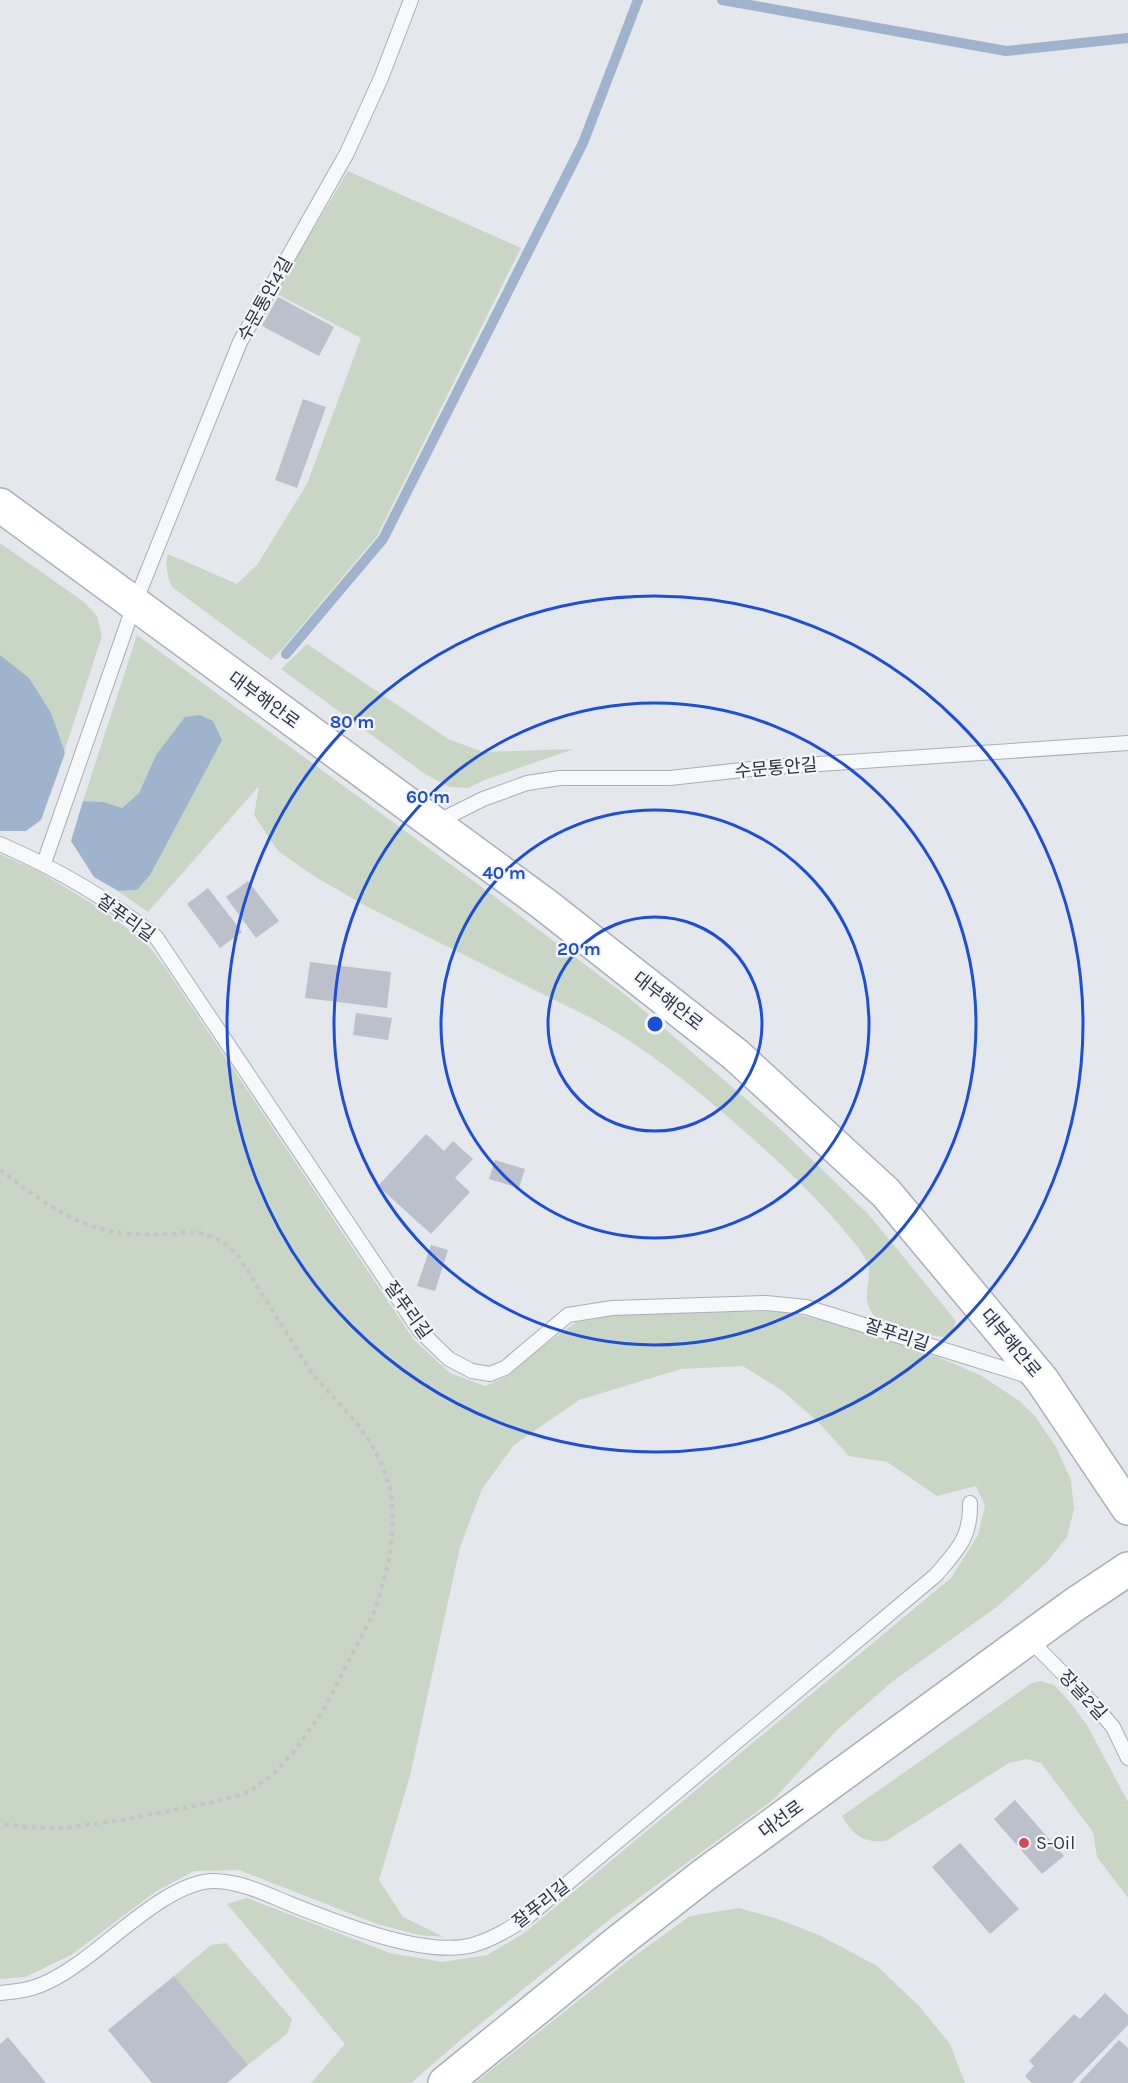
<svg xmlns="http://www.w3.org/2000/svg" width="1128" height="2083" font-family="Karla,'Noto Sans KR',sans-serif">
  <rect width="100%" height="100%" fill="#e4e7ec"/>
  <path fill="#c9d6c5" d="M 348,171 L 521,248 L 377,536 L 284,647 L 271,660 L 172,587 C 167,575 165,566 168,554 L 237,584 L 257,565 L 307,484 L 361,338 L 275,293 Z
    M 0,543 L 84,602 L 97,616 L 102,636 L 50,795 L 0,786 Z
    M 137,635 L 479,885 L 628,997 L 776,1125 L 869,1215 L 956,1321 L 953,1330 L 943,1337 C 926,1335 892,1330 878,1319 C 859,1302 870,1288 869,1268 C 868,1260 858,1247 853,1241 C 818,1198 779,1161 737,1125 C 693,1086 647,1049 595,1020 L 366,906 L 314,876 L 278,851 L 254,815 L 259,786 L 148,912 L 118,891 L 137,890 L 156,755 L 139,793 L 122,808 L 104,802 L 83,801 Z
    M 307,644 L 448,739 L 483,752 L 574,749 L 487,779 L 468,788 L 450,787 L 425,774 L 281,669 Z
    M 0,854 L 40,872 L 104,911 L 146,943 L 165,967 L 414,1340 L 450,1373 L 485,1386 L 508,1376 L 538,1350 L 576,1322 L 622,1314 L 782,1311 L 826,1321 L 938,1357 L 980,1375 L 1018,1400 L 1035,1416 L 1056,1447 L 1071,1480 L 1074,1509 L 1067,1537 L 1046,1563 L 998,1606 L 893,1681 L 837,1730 L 773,1800 L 614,1916 L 464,2037 L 411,2083 L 311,2083 L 345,2044 L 227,1904 L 247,1898 L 390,1953 L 442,1962 L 487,1955 L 523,1934 L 951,1578 L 978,1535 L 985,1506 L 976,1486 L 937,1496 L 887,1462 L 849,1456 L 820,1424 L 784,1392 L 743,1366 L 681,1369 L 579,1400 L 514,1445 L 482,1489 L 460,1547 L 410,1776 L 379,1880 L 403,1917 L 444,1937 L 419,1935 L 377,1924 L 239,1870 L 194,1871 L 155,1892 L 71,1955 L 25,1977 L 0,1979 Z
    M 1041,1681 L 1054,1685 L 1069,1701 L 1087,1725 L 1128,1802 L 1128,1898 L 1097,1857 L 1093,1832 L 1041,1763 L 1027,1759 L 1009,1763 L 886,1841 C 863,1843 853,1835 842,1816 L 1032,1683 Z
    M 739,1908 L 775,1918 L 821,1936 L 877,1966 L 919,2006 L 950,2044 L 965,2083 L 475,2083 L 633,1957 L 690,1916 Z
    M 226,1943 L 292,2019 L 287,2034 L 248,2065 L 174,1976 L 211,1945 Z"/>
  <path fill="#9fb4cc" d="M 0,655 L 29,678 L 51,713 L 65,753 L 41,820 L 26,831 L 0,831 Z
    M 200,715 L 213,721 L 222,740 L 150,875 L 137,890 L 118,891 L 94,877 L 71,841 L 83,801 L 104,802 L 122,808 L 139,793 L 156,755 L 185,717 Z"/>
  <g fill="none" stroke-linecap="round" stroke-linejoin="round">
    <path stroke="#9fb4cc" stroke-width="10" d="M 722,0 L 1006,51 L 1128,38
      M 286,654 L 383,539 L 583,143 L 638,0"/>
  </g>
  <path fill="#bbc0ca" d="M 278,297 L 334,327 L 319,356 L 262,326 Z
    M 303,399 L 326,407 L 297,488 L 275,480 Z
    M 248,881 L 279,921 L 256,938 L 226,897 Z
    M 208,888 L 242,932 L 220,948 L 187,904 Z
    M 310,962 L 391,972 L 387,1008 L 305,998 Z
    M 356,1013 L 392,1018 L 388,1040 L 353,1035 Z
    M 426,1134 L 444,1151 L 453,1141 L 473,1159 L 455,1178 L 470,1192 L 431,1234 L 378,1186 Z
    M 495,1160 L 525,1169 L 519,1188 L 489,1179 Z
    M 431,1245 L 448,1250 L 435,1291 L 417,1286 Z
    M 1015,1800 L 1064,1856 L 1042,1874 L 994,1819 Z
    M 960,1843 L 1019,1909 L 990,1934 L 932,1867 Z
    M 174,1976 L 248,2065 L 227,2083 L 152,2083 L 108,2030 Z
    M 1105,1993 L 1128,2015 L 1128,2025 L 1072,2083 L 1032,2083 L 1025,2076 L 1034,2066 L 1029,2061 L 1074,2014 L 1080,2019 Z
    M 8,2037 L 46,2083 L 0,2083 L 0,2044 Z
    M 1119,2040 L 1128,2048 L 1128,2083 L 1079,2083 Z"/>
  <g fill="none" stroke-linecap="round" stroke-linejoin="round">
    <g stroke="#a9aeb7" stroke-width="16">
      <path id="lane" d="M 435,823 L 483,799 L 527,783 L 560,778 L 670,778 L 760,768 L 1128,743
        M 0,844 C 55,868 109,899 156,937 L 420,1331 L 449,1359 L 472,1371 L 490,1374 L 505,1368 L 568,1315 L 612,1308 L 766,1303 L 806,1307 L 1031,1377
        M 44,863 L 134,605 L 240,342 L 347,153 L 381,78 L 411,0
        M 1029,1639 L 1094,1705 L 1113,1727 L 1128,1758
        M 0,1993 C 10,1992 22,1991 32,1988 C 46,1984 64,1974 76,1965 C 112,1941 171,1880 215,1881 C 242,1882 264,1893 288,1903 C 336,1922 424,1958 473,1945 C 493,1939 509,1929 526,1918 L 936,1575 C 957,1550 971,1538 970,1503"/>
    </g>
    <g stroke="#a9aeb7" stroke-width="36">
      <path id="secondary" d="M 0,505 L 544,904 L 736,1055 L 886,1193 L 1042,1380 L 1128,1508
        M 445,2083 L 617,1943 L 704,1875 L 1074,1605 L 1128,1569"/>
    </g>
    <path stroke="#c2c5cb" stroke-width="4" stroke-dasharray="4.5 4.5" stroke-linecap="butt" d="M 0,1170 C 34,1195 67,1222 109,1231 C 128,1235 149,1235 169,1234 C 183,1233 197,1231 210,1236 C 221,1240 229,1247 237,1254 L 313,1375 L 355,1421 L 370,1442 L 382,1464 L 391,1492 L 393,1520 L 390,1556 L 376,1608 L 324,1709 L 296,1749 L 274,1774 L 249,1792 L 215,1802 L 122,1820 L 65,1828 L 26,1827 L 0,1824"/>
    <use href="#lane" stroke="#f7f8fa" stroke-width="14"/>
    <use href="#secondary" stroke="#fff" stroke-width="33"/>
  </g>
  <g fill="none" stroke="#1d4ed8" stroke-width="3">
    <circle cx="655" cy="1024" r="107"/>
    <circle cx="655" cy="1024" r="214"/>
    <circle cx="655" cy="1024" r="321"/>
    <circle cx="655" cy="1024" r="428"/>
  </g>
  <circle fill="#d1495b" stroke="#f4f6f9" stroke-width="2" cx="1024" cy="1843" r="6"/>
  <g text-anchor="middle" stroke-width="4.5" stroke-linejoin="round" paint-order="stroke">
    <g font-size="18" fill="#2b3445" stroke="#f4f6f9">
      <text transform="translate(265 299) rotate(-61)" y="6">수문통안4길</text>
      <text transform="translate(264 700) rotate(36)" y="6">대부해안로</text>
      <text transform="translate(776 768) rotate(-5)" y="6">수문통안길</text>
      <text transform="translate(126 918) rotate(36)" y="6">잘푸리길</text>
      <text transform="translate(668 1001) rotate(38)" y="6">대부해안로</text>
      <text transform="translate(408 1310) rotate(54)" y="6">잘푸리길</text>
      <text transform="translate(897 1335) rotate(18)" y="6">잘푸리길</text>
      <text transform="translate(1011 1343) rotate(50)" y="6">대부해안로</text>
      <text transform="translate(1083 1695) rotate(47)" y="6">장골2길</text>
      <text transform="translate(781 1819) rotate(-36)" y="6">대선로</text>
      <text transform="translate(541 1904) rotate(-38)" y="6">잘푸리길</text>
    </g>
    <g font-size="18" fill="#2b3445" stroke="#f4f6f9" text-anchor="start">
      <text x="1036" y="1849">S-Oil</text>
    </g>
  </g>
  <circle cx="655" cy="1024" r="9" fill="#1d4ed8" stroke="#f4f6f9" stroke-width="3"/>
  <g font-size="18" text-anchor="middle" font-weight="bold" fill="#1d4ed8" stroke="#f4f6f9" stroke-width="4.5" stroke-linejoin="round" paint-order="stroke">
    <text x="352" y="728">80 m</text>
    <text x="428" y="803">60 m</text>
    <text x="504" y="879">40 m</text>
    <text x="579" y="955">20 m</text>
  </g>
</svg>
